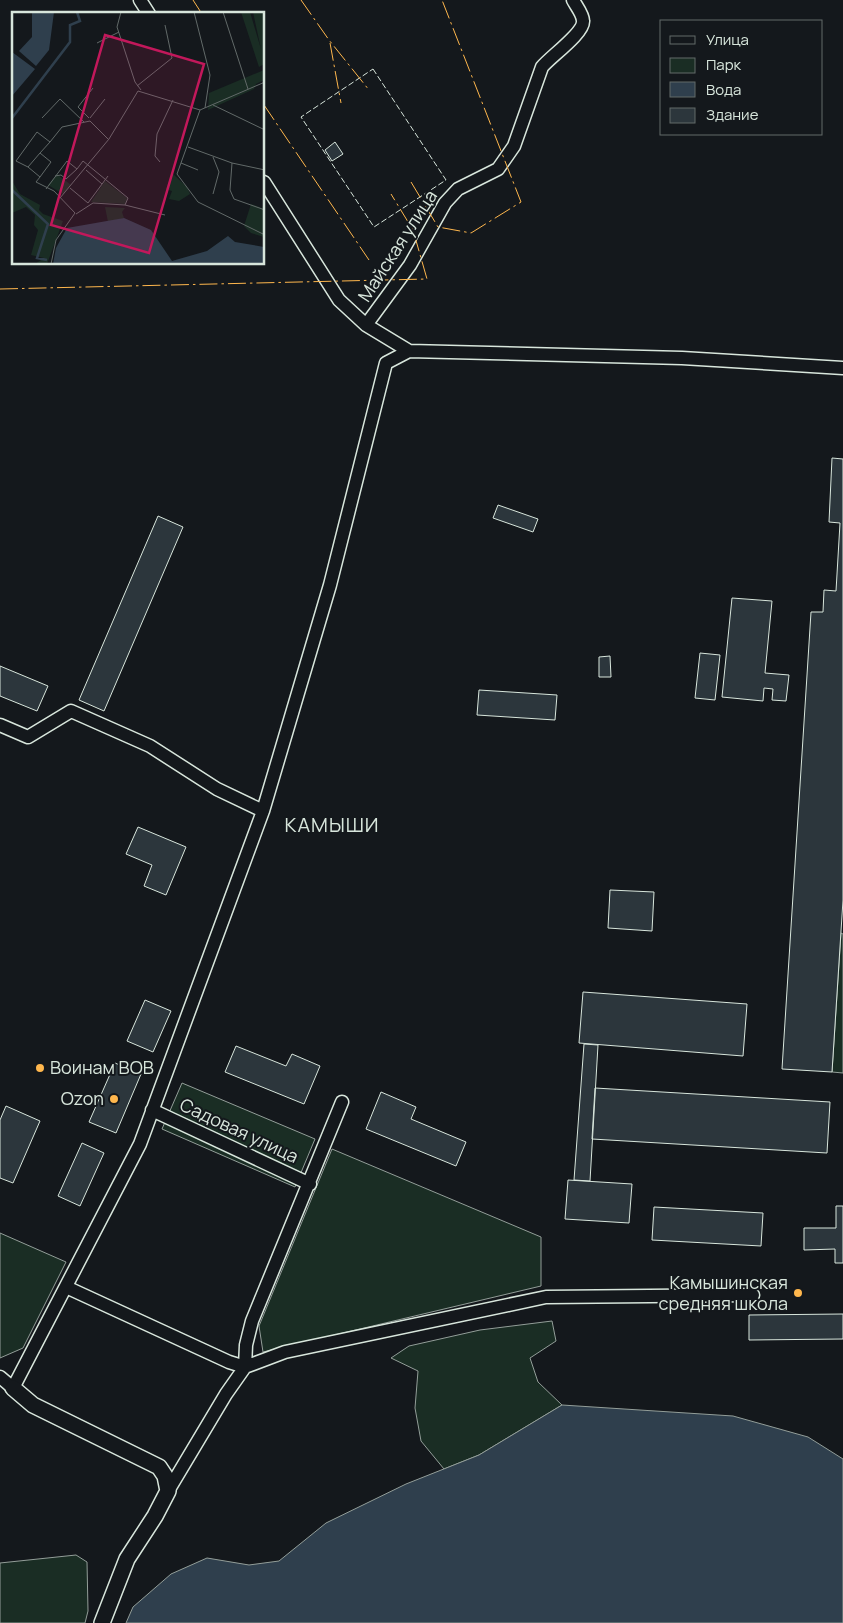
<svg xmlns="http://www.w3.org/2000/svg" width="843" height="1623" font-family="Manrope,sans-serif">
  <rect width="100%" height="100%" fill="#14181c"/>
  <path fill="#1a2d24" stroke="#939e99" d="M 841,933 L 843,934 L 843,1073 L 832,1072 Z
    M 182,1083 L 315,1139 L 295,1187 L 162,1129 Z
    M 332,1149 L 541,1237 L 541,1286 L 263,1352 L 259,1326 Z
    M 0,1233 L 66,1262 L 23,1348 L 0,1358 Z
    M 552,1321 L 556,1341 L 530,1358 L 538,1382 L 562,1405 L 479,1455 L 444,1469 L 421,1441 L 415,1408 L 418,1371 L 391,1358 L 409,1346 L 480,1330 Z
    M 76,1555 L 87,1562 L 88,1611 L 85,1623 L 0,1623 L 0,1563 Z"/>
  <path fill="#2f3f4d" stroke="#939e99" d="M 562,1405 L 733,1416 L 808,1437 L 843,1459 L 843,1623 L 126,1623 L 133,1607 L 171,1574 L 207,1558 L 249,1565 L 279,1561 L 326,1523 L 406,1484 L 479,1455 Z"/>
  <path fill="#2c363c" stroke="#d8e6dc" d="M 335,142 L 343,154 L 332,161 L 325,150 Z
    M 832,458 L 843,459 L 843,900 L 832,1072 L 782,1069 L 811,612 L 823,612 L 824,590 L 836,591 L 840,523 L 829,522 Z
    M 498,505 L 538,519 L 533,532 L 493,518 Z
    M 158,516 L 183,527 L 104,711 L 79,700 Z
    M 732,598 L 772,601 L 765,673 L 789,675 L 786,701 L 772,700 L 773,689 L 764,688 L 763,701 L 722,697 Z
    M 700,653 L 720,655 L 715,700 L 695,698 Z
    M 610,656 L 611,677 L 599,677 L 599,657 Z
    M 0,666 L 48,686 L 37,711 L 0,696 Z
    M 479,690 L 557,695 L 555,720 L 477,715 Z
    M 138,827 L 186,847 L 166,895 L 144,886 L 152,865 L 126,854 Z
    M 610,890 L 654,892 L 652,931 L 608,928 Z
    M 583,992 L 747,1004 L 743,1056 L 579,1043 Z
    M 145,1000 L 171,1011 L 153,1052 L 127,1041 Z
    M 584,1044 L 598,1045 L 590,1181 L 574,1180 Z
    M 236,1046 L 286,1066 L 292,1054 L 320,1066 L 304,1104 L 225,1072 Z
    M 115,1063 L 141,1074 L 116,1133 L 89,1122 Z
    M 595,1088 L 830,1102 L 827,1153 L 592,1139 Z
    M 381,1092 L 416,1107 L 411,1119 L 466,1142 L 456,1166 L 366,1129 Z
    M 6,1106 L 40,1121 L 13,1183 L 0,1178 L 0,1120 Z
    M 82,1143 L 104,1153 L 80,1206 L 58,1196 Z
    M 568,1180 L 632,1184 L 629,1223 L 565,1219 Z
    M 836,1206 L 843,1206 L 843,1263 L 835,1263 L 835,1249 L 804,1250 L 804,1228 L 836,1228 Z
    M 654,1207 L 763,1213 L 761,1246 L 652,1240 Z
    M 843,1314 L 843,1339 L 749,1340 L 749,1315 Z"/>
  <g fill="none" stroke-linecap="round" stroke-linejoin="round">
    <g stroke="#d8e6dc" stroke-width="15">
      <path id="minor" d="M 140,0 L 149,14
        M 264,182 L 339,300 L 366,325 L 409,351
        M 366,325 L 410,265 L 445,203 L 458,189 L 498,169 L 514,146 L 542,67 C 550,57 584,33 583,21 C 583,14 576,6 573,0
        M 0,725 L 28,737 L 71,711 L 150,746 L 217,789 L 263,811
        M 152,1110 L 310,1184
        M 66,1287 L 229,1362 L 245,1367 L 246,1345 L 252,1321 L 342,1102
        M 0,1377 L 13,1388 L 140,1144 L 263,811 L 330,585 L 386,363 L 409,351 L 682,358 L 843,368
        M 168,1491 L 226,1394 L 245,1367 L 285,1352 L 546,1297 L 753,1295"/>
    </g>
    <g stroke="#d8e6dc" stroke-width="18">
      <path id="tertiary" d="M 13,1388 L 33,1405 L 159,1467 L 165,1476 L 168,1491 L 155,1516 L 127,1559 L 102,1623"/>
    </g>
    <use href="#minor" stroke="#14181c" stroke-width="12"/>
    <use href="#tertiary" stroke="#14181c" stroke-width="15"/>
    <path stroke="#d8e6dc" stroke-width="1" stroke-dasharray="6 2.5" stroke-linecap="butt" d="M 373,69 L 446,180 L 374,227 L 301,117 Z"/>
    <path stroke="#ffb74d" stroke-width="1" stroke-dasharray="18 4 2.5 4" stroke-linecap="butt" d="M 193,0 L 202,14
      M 301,0 L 329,40 L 369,90
      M 330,43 L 341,103
      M 264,105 L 369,260
      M 411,182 L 438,227 L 471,233 L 521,202 L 442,0
      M 0,289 L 427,279 L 413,230 L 391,194"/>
  </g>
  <g fill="#ffb74d" stroke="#14181c" stroke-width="2">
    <circle cx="40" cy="1068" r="5"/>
    <circle cx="114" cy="1099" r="5"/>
    <circle cx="798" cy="1293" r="5"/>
  </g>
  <g text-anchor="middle" stroke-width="4" stroke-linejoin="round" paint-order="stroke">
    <g font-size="18" fill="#d8e6dc" stroke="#14181c">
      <text transform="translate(398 246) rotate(-57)" y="6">Майская улица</text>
      <text transform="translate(239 1131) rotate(25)" y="6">Садовая улица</text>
    </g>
    <g font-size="18" fill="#d8e6dc" stroke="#14181c" text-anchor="end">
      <text x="50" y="1074" text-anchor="start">Воинам ВОВ</text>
      <text x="104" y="1105">Ozon</text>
      <text x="788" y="1289">Камышинская<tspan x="788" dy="21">средняя школа</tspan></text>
    </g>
    <g font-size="20" letter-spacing="1" fill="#d8e6dc" stroke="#14181c">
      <text x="332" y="832">КАМЫШИ</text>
    </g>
  </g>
  <g transform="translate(12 12)">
    <rect width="252" height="252" fill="#14181c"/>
    <path d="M 229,0 L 238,0 L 249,37 L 241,0 L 252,0 L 252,52 L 247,55 ZM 252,58 L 252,68 L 244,72 L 242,77 L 196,98 L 197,81 ZM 160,161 L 175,175 L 178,182 L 167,189 L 157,187 L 160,179 L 154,177 ZM 45,162 L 59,173 L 51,182 L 36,173 ZM 0,169 L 8,182 L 28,193 L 27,198 L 31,202 L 51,209 L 35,252 L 23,252 L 32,246 L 19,243 L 26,218 L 22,213 L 23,203 L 14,195 L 0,201 ZM 93,169 L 115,186 L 113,192 L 79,190 ZM 252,191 L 252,225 L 239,221 L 232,214 L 239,192 L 250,196 ZM 93,195 L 113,196 L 110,200 L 112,206 L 96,210 Z" fill="#1a2d24"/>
    <path d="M 20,0 L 42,0 L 37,38 L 24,54 L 7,39 L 20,25 ZM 0,40 L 23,57 L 0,84 ZM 112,206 L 139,218 L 160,249 L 195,239 L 216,224 L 223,230 L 252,235 L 252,252 L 41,252 L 44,236 L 55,216 Z" fill="#2f3f4d"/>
    <path fill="none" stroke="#2f3f4d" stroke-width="2.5" d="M 0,106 L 58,30 L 58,13 L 68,9 L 65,0M 0,178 L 36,212 L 25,246 L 35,248"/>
    <path fill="none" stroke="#626a69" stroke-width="1" d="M 109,0 L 105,15 L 123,70 L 129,78M 182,0 L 198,63 L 193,96M 211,0 L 236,77M 85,31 L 107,20M 125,74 L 160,46 L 153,13M 201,93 L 253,118M 188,98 L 165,162 L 186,190 L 253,223M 30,106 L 48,87 L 72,110M 77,106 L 66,95 L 81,76M 78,106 L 93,87M 78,109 L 96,127M 38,130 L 50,115 L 78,109M 176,135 L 220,151 L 218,178 L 222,187 L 253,198M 148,150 L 143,144 L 145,122 L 161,88M 169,151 L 186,158M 220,151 L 253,158M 16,155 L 4,149 L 25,120 L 38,130 L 28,141M 74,158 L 90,172M 43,164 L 49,163 L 54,167 L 65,157M 28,165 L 16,155 L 28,141 L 39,150 L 28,165 L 24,170 L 42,179 L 63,201 L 44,228 L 39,252M 58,176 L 76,191 L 96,164M 34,177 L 55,149 L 65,157 L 71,149 L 116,186 L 113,193M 201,182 L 207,160 L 201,145M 48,186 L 97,127 L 126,79 L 188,98 L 253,70M 64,202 L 81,191 L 113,193 L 153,203"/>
    <path fill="#c2185b" fill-opacity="0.15" stroke="#c2185b" stroke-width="2.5" d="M 93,23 L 192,52 L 137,241 L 39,213 Z"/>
    <rect width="252" height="252" fill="none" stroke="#d8e6dc" stroke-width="2.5"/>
  </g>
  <rect x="660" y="20" width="162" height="115" fill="#14181c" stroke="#626a69"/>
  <rect x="670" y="36" width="25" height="8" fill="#14181c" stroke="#626a69"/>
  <text x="706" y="45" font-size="15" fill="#d8e6dc">Улица</text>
  <rect x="670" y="58" width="25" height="15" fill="#1a2d24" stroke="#626a69"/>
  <text x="706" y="70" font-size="15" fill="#d8e6dc">Парк</text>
  <rect x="670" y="82" width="25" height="15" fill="#2f3f4d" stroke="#626a69"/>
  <text x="706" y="95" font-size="15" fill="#d8e6dc">Вода</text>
  <rect x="670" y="108" width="25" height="15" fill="#2c363c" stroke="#626a69"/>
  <text x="706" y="120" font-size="15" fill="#d8e6dc">Здание</text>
</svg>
